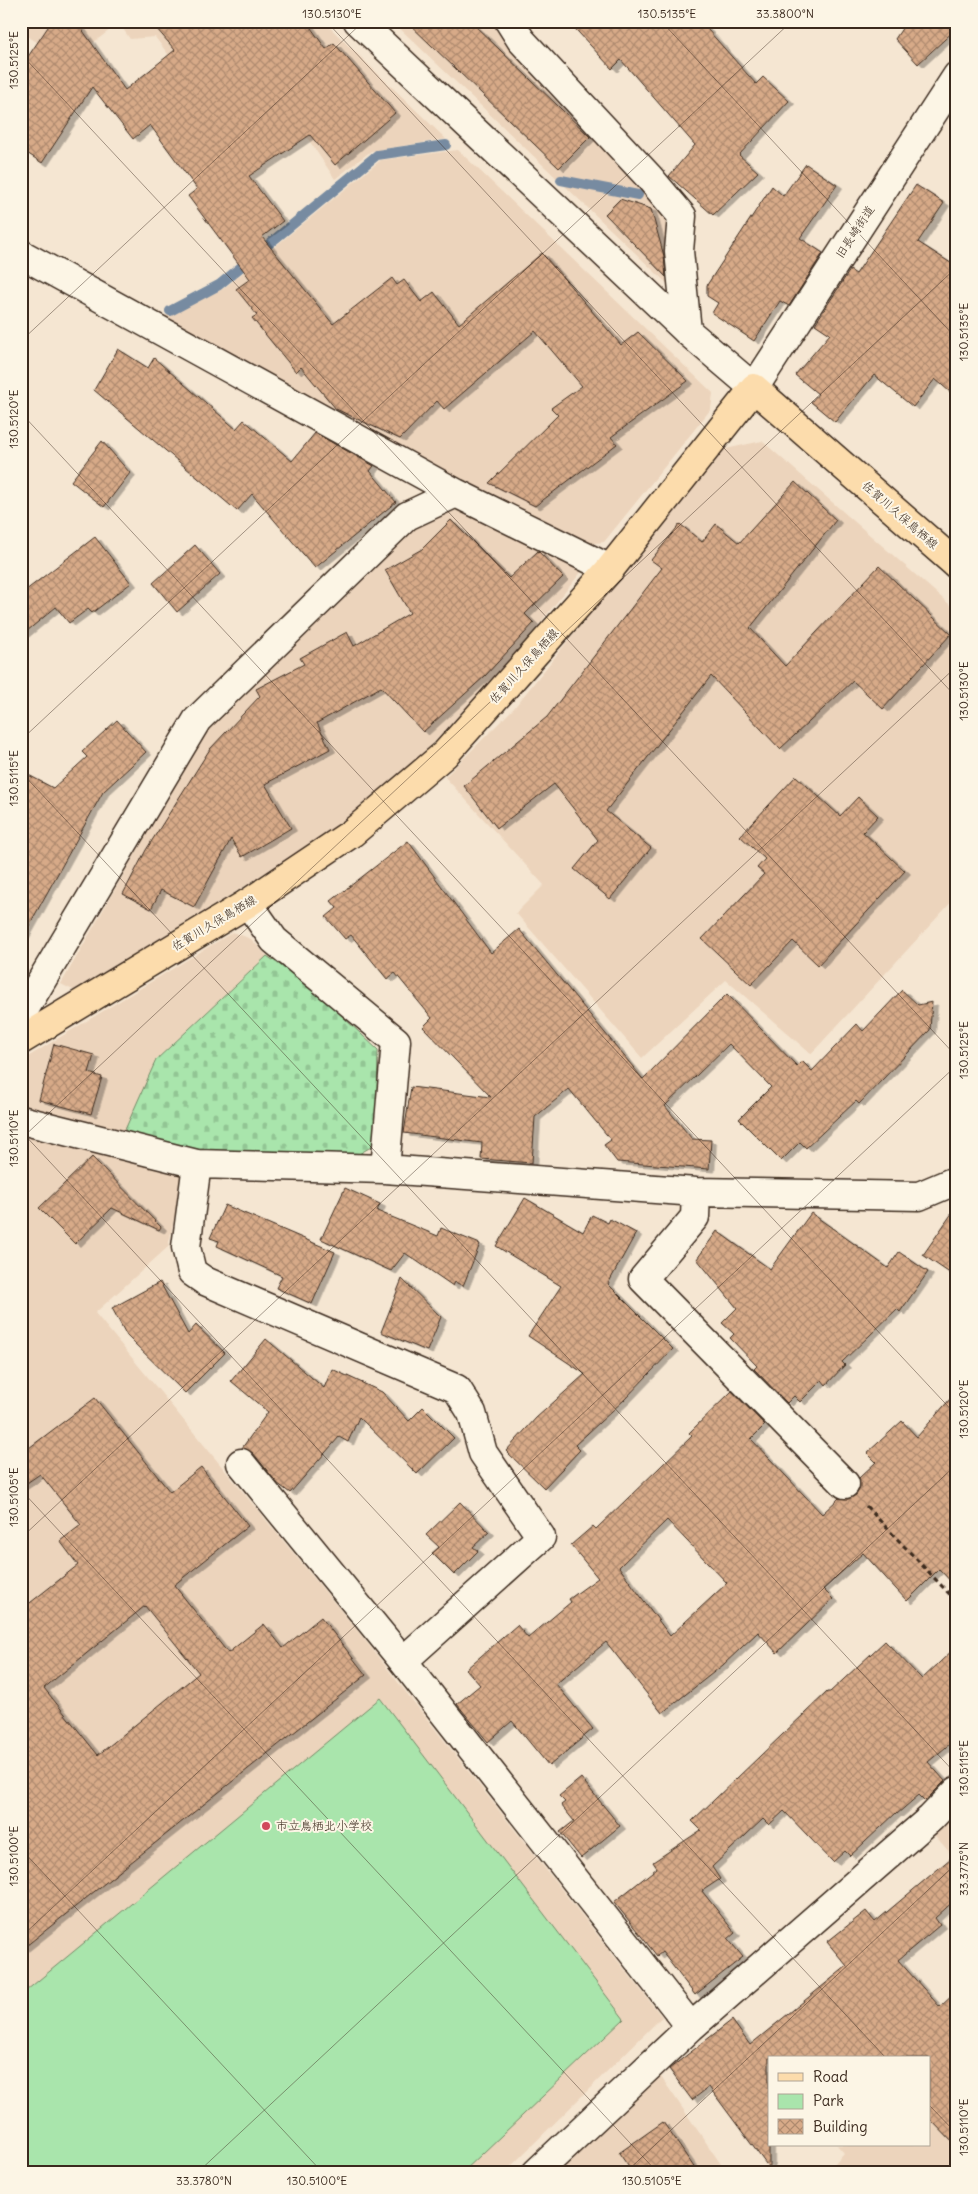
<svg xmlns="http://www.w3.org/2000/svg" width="978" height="2194" font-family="Delius,'Klee One',sans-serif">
  <defs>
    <pattern id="cemetery-stones" width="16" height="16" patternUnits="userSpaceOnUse" patternTransform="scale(1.25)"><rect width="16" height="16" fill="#a9e5ac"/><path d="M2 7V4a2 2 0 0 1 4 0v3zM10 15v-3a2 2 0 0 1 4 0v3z" fill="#92c594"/></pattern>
    <pattern id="building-cross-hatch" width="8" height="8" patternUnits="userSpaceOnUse" patternTransform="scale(1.25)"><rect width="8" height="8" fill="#d7aa88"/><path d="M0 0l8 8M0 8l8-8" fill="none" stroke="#b08b6f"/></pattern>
    <filter id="shadow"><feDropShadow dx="5.5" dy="3" stdDeviation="0" flood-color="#0004"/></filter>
  </defs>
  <rect width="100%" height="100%" fill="#f5e6d2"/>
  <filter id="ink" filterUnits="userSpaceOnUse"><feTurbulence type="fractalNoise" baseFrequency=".02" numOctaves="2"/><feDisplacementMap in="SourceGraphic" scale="10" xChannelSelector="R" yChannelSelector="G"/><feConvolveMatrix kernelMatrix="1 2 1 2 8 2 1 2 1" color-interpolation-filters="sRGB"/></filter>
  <g filter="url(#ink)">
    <path fill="#ecd4bc" d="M 21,21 L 323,21 L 446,139 L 371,151 L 335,179 L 240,38 L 184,75 L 155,37 L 130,39 L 119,23 L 68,62 L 21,32 Z
      M 392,21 L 496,21 L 674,221 L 675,291 Z
      M 458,150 L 713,393 L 711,409 L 604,542 L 585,544 L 159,319 L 223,289 L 381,160 Z
      M 762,441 L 957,611 L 957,896 L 811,1054 L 726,980 L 642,1058 L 516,913 L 544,885 L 445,777 L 514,708 L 721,450 Z
      M 471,508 L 582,571 L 492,682 L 419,758 L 333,832 L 75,991 L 61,984 L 210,723 L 424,517 Z
      M 233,932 L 251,939 L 267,956 L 156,1060 L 124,1132 L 21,1106 L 21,1061 Z
      M 21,1132 L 169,1165 L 183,1176 L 168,1247 L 95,1313 L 360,1634 L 662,2017 L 504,2173 L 21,2173 Z
      M 957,1806 L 957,1861 L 932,1832 Z
      M 957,2020 L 957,2173 L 826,2173 L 844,2153 L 837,2145 L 929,2145 L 929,2058 Z
      M 659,2074 L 727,2173 L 553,2173 Z"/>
    <path fill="url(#cemetery-stones)" stroke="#728865" d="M 267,956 L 309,985 L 378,1050 L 376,1144 L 352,1158 L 180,1149 L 124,1132 L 156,1060 Z"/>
    <path fill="#a9e5ac" stroke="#728865" d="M 380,1698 L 624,2019 L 462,2173 L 21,2173 L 21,1995 Z"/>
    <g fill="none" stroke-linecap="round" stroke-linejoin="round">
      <path stroke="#778ba1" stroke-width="10" d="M 561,180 L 638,195
        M 170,311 L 219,285 L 377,155 L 446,145"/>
    </g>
    <path fill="url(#building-cross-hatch)" stroke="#3b2a1e" fill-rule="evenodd" filter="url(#shadow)" d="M 52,21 L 76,21 L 125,90 L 175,50 L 150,21 L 306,21 L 326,49 L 334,43 L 395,113 L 335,165 L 310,135 L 249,176 L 283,221 L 262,237 L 333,324 L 392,278 L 397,285 L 404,280 L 421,302 L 434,292 L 459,324 L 542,253 L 621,345 L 638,332 L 688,381 L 611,437 L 617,444 L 535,506 L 489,483 L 558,415 L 551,408 L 582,386 L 535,331 L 444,409 L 437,401 L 400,439 L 336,409 L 301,367 L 296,372 L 252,318 L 257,315 L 236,289 L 250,279 L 188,196 L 197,189 L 150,125 L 133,139 L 92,87 L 42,163 L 21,149 L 21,67 Z
      M 406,21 L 470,21 L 590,137 L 559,168 Z
      M 568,21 L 700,21 L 756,84 L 763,77 L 789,101 L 739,155 L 758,172 L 713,215 L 669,176 L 695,145 L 621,60 L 612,69 Z
      M 907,21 L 957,21 L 957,28 L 918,64 L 895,39 Z
      M 806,164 L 837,185 L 800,238 L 823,253 L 789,306 L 780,301 L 754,341 L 712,313 L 718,303 L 707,296 L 707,285 L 772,186 L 783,196 Z
      M 916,185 L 944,203 L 918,242 L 957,267 L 957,398 L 935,379 L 913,407 L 874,375 L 835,422 L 811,402 L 818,394 L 795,375 L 830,334 L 815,324 L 850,270 L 856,274 Z
      M 620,199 L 651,209 L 664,256 L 666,277 L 605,214 Z
      M 118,349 L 148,368 L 154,358 L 236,429 L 244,420 L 292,461 L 315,433 L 374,466 L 370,471 L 396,502 L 315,568 L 252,494 L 237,511 L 94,390 Z
      M 102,441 L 130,473 L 104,507 L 71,481 Z
      M 795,482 L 836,520 L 750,628 L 785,666 L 879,566 L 951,634 L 883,709 L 853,681 L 780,749 L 711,676 L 606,811 L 651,848 L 610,899 L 574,869 L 598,840 L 554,784 L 497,828 L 464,786 L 547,717 L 662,568 L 651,560 L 680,524 L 702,542 L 716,524 L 739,543 Z
      M 451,520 L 509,578 L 538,551 L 563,577 L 525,614 L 534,623 L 485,676 L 423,732 L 381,687 L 317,723 L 330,749 L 265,784 L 291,828 L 242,857 L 231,839 L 194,907 L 161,890 L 151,909 L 123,894 L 146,850 L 210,749 L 260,696 L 256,689 L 304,664 L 300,658 L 347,632 L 354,646 L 410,613 L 385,570 L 422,549 Z
      M 95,537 L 131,583 L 92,613 L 88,609 L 69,623 L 56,607 L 21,636 L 21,594 Z
      M 195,545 L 220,574 L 177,612 L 153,583 Z
      M 117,720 L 146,752 L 103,792 L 21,940 L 21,771 L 53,788 L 87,757 L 82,752 Z
      M 796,776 L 840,816 L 858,797 L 878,816 L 863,832 L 905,871 L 818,965 L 793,941 L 751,985 L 702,939 L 764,874 L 757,868 L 765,859 L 740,836 Z
      M 408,841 L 491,953 L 519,929 L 643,1079 L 727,994 L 797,1066 L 802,1061 L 812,1071 L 857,1024 L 863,1031 L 902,990 L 918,1005 L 932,1002 L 930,1030 L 859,1104 L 856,1101 L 806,1148 L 800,1142 L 781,1161 L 739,1119 L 771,1087 L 729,1044 L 665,1106 L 692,1139 L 711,1140 L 709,1169 L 617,1162 L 604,1145 L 611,1140 L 569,1089 L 535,1117 L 532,1163 L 481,1159 L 482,1143 L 404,1133 L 411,1087 L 491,1097 L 423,1027 L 432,1018 L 395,973 L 387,979 L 351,935 L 345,939 L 326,917 L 337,908 L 331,901 Z
      M 54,1044 L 94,1055 L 89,1073 L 102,1077 L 91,1114 L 39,1100 Z
      M 92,1157 L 161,1227 L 159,1230 L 112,1208 L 75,1244 L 39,1208 Z
      M 345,1188 L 380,1204 L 377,1211 L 438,1236 L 441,1228 L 480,1244 L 463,1286 L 455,1282 L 453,1286 L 405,1253 L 391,1271 L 321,1239 Z
      M 525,1198 L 583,1232 L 592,1215 L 608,1223 L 610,1219 L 636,1233 L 608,1284 L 673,1349 L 624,1400 L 575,1445 L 580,1450 L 544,1488 L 506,1451 L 536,1418 L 585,1374 L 528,1336 L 561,1286 L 496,1246 Z
      M 225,1205 L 335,1252 L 312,1304 L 276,1288 L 282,1276 L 217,1246 L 219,1241 L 210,1238 Z
      M 957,1206 L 957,1278 L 923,1255 Z
      M 811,1213 L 888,1268 L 899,1252 L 928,1272 L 900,1312 L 897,1309 L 842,1362 L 845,1365 L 826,1385 L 822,1380 L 800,1402 L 794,1396 L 787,1403 L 754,1369 L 757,1366 L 730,1338 L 734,1334 L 722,1323 L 737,1308 L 697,1259 L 717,1231 L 770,1269 Z
      M 402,1279 L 441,1317 L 427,1351 L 381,1332 Z
      M 160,1282 L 188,1334 L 196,1325 L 225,1353 L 185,1393 L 127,1336 L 112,1308 Z
      M 266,1339 L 324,1388 L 332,1369 L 382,1392 L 409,1421 L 423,1407 L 454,1438 L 417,1474 L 359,1417 L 348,1442 L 339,1437 L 290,1493 L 277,1483 L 253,1453 L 242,1448 L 268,1412 L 231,1381 Z
      M 732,1391 L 765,1425 L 751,1439 L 822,1514 L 839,1498 L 848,1499 L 856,1495 L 860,1488 L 859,1478 L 876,1462 L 867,1453 L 902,1421 L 917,1437 L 957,1391 L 957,1588 L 939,1569 L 907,1601 L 863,1553 L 823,1589 L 833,1599 L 777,1653 L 758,1632 L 723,1665 L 662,1713 L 606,1642 L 556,1684 L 593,1729 L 549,1766 L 512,1721 L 488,1742 L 457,1704 L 480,1685 L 466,1669 L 517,1625 L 528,1638 L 571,1602 L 569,1599 L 598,1578 L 571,1545 L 593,1526 L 596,1529 L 692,1436 L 689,1433 ZM 667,1520 L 727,1583 L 670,1636 L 619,1567 Z
      M 95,1398 L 170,1492 L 201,1467 L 248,1526 L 174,1585 L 228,1653 L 264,1624 L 283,1648 L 321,1617 L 366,1675 L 21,1950 L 21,1610 L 78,1565 L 60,1541 L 81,1525 L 40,1474 L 21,1487 L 21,1454 ZM 145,1606 L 199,1673 L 98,1755 L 44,1688 Z
      M 460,1502 L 489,1532 L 473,1547 L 478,1551 L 454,1575 L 432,1553 L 439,1547 L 426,1535 Z
      M 885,1641 L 922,1679 L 957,1646 L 957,1738 L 928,1762 L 945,1781 L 925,1801 L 919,1795 L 897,1814 L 896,1813 L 850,1856 L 845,1851 L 833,1862 L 784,1811 L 769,1825 L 763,1819 L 712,1867 L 720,1879 L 702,1891 L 735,1933 L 728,1939 L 743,1957 L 695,1995 L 662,1952 L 657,1956 L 614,1902 L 657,1868 L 653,1862 L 701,1830 L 692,1821 L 827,1692 L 830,1692 Z
      M 581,1778 L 620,1826 L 581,1858 L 560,1832 L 574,1821 L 561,1805 L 565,1802 L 559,1796 Z
      M 957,1853 L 957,1898 L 935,1918 L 940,1925 L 898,1960 L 940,2007 L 957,1991 L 957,2147 L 929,2118 L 929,2058 L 769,2058 L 769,2168 L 709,2087 L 692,2100 L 669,2069 L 732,2020 L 750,2045 L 847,1966 L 827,1942 L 866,1911 L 875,1922 Z
      M 663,2122 L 698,2173 L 633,2173 L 619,2153 Z"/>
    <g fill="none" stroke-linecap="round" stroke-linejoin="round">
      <g stroke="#3b2a1e" stroke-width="31">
        <path id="minor" d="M 509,21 L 521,40 L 649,177 L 682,216 L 679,251 L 687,331
          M 21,254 L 456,493 L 610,569
          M 754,388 L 957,76
          M 248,903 L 274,940 L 396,1041 L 385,1169
          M 21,1015 L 197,720 L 407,516 L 456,493
          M 21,1120 L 197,1164 L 385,1169 L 696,1192 L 919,1196 L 957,1180
          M 197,1164 L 186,1247 L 192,1272 L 205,1281 L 457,1389 L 472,1413 L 483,1453 L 541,1537 L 403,1661
          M 696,1192 L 695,1217 L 643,1279 L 845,1484
          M 241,1463 L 403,1661 L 691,2027
          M 536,2173 L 691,2027 L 931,1818 L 957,1791"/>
      </g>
      <g stroke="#3b2a1e" stroke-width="31">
        <path id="tertiary" d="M 358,21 L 687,331 L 754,388"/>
      </g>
      <g stroke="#3b2a1e" stroke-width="31">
        <path id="primary" d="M 21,1040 L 248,903 L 352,833 L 445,754 L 610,569 L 754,388 L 957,565"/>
      </g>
      <path stroke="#3b2a1e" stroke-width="3" stroke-dasharray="5 4" stroke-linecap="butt" d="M 866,1506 L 957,1602"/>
      <use href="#minor" stroke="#fcf5e5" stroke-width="28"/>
      <use href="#tertiary" stroke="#fcf5e5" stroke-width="28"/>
      <use href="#primary" stroke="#fcdcac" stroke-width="28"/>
    </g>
  </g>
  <path fill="none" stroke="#3b2a1e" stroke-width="1" stroke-opacity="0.45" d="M 326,21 L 957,698M 661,21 L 957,339M 21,54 L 957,1057M 21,341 L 364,21M 21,413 L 957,1416M 21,740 L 792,21M 21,772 L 957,1775M 21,1131 L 886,2058M 21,1139 L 957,267M 21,1490 L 658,2173M 21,1538 L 957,666M 21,1849 L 323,2173M 21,1937 L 957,1065M 929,2105 L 957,2134M 197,2173 L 957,1464M 625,2173 L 957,1863"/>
  <circle fill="#d1495b" stroke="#fcf5e5" stroke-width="2" cx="266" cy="1826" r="5"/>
  <g text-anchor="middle" stroke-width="4" stroke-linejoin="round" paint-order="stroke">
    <g font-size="12" fill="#3b2a1e" stroke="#fcf5e5">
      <text transform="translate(855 232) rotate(-57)" y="4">旧長崎街道</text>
      <text transform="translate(900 515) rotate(41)" y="4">佐賀川久保鳥栖線</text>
      <text transform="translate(524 666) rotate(-48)" y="4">佐賀川久保鳥栖線</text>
      <text transform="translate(214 923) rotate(-31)" y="4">佐賀川久保鳥栖線</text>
    </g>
    <g font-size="12" fill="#3b2a1e" stroke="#fcf5e5" text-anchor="start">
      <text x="276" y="1830">市立鳥栖北小学校</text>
    </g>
  </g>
  <rect width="978" height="2194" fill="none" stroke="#fcf5e5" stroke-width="55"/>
  <rect x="768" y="2056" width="162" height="90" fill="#fcf5e5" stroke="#afa495"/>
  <rect x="778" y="2073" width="25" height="8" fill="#fcdcac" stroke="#afa495"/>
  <text x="813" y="2082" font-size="15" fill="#3b2a1e">Road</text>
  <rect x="778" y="2094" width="25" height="15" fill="#a9e5ac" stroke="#afa495"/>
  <text x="813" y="2106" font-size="15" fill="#3b2a1e">Park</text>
  <rect x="778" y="2119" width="25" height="15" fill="url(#building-cross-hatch)" stroke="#afa495"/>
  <text x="813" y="2132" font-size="15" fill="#3b2a1e">Building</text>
  <rect x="28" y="28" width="922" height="2138" fill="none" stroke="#3b2a1e" stroke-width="2"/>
  <g font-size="12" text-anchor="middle" fill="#3b2a1e">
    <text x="332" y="18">130.5130°E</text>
    <text x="667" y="18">130.5135°E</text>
    <text x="785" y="18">33.3800°N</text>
    <text transform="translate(14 60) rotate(-90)" y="4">130.5125°E</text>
    <text transform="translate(964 332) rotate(-90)" y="4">130.5135°E</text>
    <text transform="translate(14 419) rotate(-90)" y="4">130.5120°E</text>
    <text transform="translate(964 691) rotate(-90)" y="4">130.5130°E</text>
    <text transform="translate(14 778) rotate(-90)" y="4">130.5115°E</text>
    <text transform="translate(964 1050) rotate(-90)" y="4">130.5125°E</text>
    <text transform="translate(14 1138) rotate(-90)" y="4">130.5110°E</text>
    <text transform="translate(964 1409) rotate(-90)" y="4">130.5120°E</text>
    <text transform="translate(14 1497) rotate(-90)" y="4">130.5105°E</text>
    <text transform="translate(964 1768) rotate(-90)" y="4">130.5115°E</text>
    <text transform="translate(14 1856) rotate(-90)" y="4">130.5100°E</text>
    <text transform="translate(964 1869) rotate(-90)" y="4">33.3775°N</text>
    <text transform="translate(964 2127) rotate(-90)" y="4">130.5110°E</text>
    <text x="204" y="2185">33.3780°N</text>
    <text x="317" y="2185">130.5100°E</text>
    <text x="652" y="2185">130.5105°E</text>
  </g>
</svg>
